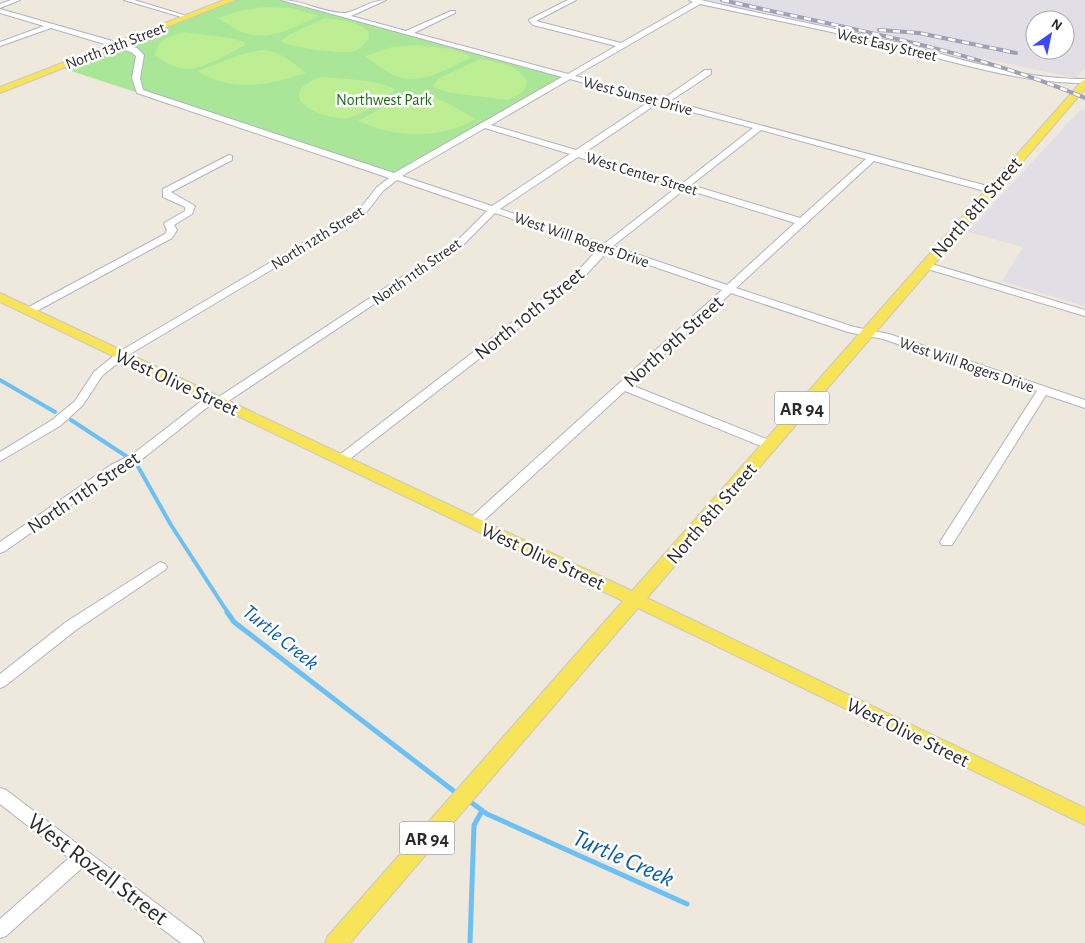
<svg xmlns="http://www.w3.org/2000/svg" width="1085" height="943" font-family="'Alegreya Sans',sans-serif">
  <rect width="100%" height="100%" fill="#eee8dd"/>
  <path fill="#e1dee6" fill-rule="evenodd" d="M 704,0 L 1085,0 L 1085,69 L 1076,78 ZM 1035,20 L 1065,20 L 1065,50 L 1035,50 Z
    M 1081,109 L 1085,110 L 1085,306 L 1002,281 L 1023,247 L 968,232 Z"/>
  <path fill="#a9e697" d="M 231,0 L 286,0 L 568,76 L 395,177 L 59,67 Z"/>
  <path fill="#bdee93" d="M 265,7 L 292,8 L 319,16 C 294,27 268,43 242,32 C 234,29 226,23 218,18 L 239,11 Z
    M 325,18 C 340,20 356,21 368,31 L 369,38 C 365,44 358,51 351,52 C 341,54 287,47 281,41 L 290,34 Z
    M 183,32 L 230,38 L 244,42 L 245,45 C 233,52 205,67 191,69 C 178,70 164,63 155,55 C 157,40 170,36 183,32 Z
    M 418,45 L 451,49 L 472,57 C 447,69 418,88 391,74 C 382,69 374,62 365,56 L 392,47 Z
    M 261,50 C 279,50 292,62 306,73 C 272,85 230,93 198,71 L 242,54 Z
    M 480,59 C 497,62 520,65 527,82 L 525,89 L 518,95 L 508,100 L 452,93 L 435,88 L 433,85 L 441,77 Z
    M 320,77 C 336,78 385,80 395,90 C 391,92 390,96 387,98 C 380,103 358,116 349,118 C 338,121 295,110 299,93 C 301,85 314,80 320,77 Z
    M 414,95 C 436,94 456,108 476,119 C 439,140 396,138 358,121 L 396,100 Z"/>
  <g fill="none" stroke-linecap="round" stroke-linejoin="round">
    <path stroke="#6cc0f4" stroke-width="4" d="M 0,380 L 55,412
      M 71,420 L 129,458
      M 136,463 L 171,525 L 228,613"/>
    <path stroke="#6cc0f4" stroke-width="5" d="M 227,612 L 234,622 L 455,792
      M 468,800 L 487,814 L 687,904
      M 470,943 L 474,825 L 482,811"/>
    <g stroke="#b1b2c0" stroke-width="2">
      <path id="minor" d="M 11,0 L 20,0 L 0,8 L 0,4 Z
        M 124,0 L 134,0 L 190,17 L 185,18 Z
        M 281,0 C 302,0 321,12 342,13 C 353,14 370,0 386,0 L 351,16 L 406,31 L 451,11 L 455,11 L 455,13 L 414,33 L 568,74 L 616,46 L 533,25 L 529,20 L 530,19 L 568,0 L 576,0 L 536,21 L 621,43 L 693,2 L 689,0 L 701,0 C 765,15 830,27 895,42 C 959,58 1018,79 1085,79 L 1085,83 C 1017,83 956,62 891,46 C 828,30 764,18 700,4 L 575,76 L 663,99 L 705,70 L 711,70 L 711,74 L 670,101 L 995,188 L 997,190 L 992,193 L 874,161 L 736,288 L 854,327 L 889,334 L 1085,400 L 1085,408 L 1046,395 L 952,545 L 942,545 L 940,542 L 1037,391 L 883,339 L 848,332 L 731,293 L 631,385 L 774,442 L 776,445 L 774,448 L 766,448 L 625,391 L 478,526 L 468,526 L 466,523 L 468,520 L 722,290 L 608,251 L 583,278 L 346,462 L 338,462 L 336,459 L 338,456 L 575,274 L 599,248 L 495,213 L 463,245 L 224,404 L 216,404 L 214,402 L 141,460 L 119,471 L 5,551 L 0,553 L 0,542 L 111,465 L 133,454 L 208,396 L 216,396 L 217,398 L 457,241 L 487,211 L 397,180 L 383,191 L 365,214 L 125,357 L 102,376 L 83,405 L 60,426 L 0,461 L 0,452 L 52,420 L 75,401 L 94,372 L 117,353 L 359,210 L 377,187 L 389,178 L 137,93 L 132,78 L 136,56 L 131,52 L 51,28 L 0,46 L 0,42 L 44,26 L 0,13 L 0,9 L 137,48 L 144,55 L 140,78 L 143,90 L 394,173 L 562,77 ZM 570,79 L 650,101 L 576,150 L 491,125 ZM 658,103 L 661,104 L 753,128 L 683,183 L 584,153 ZM 485,128 L 570,154 L 492,206 L 402,176 ZM 761,130 L 866,159 L 800,218 L 691,185 ZM 578,157 L 677,187 L 604,244 L 500,209 ZM 685,189 L 795,223 L 727,285 L 613,246 Z
        M 229,155 L 232,156 L 232,160 L 171,192 L 195,206 L 192,214 L 174,225 L 177,230 L 172,238 L 33,313 L 25,313 L 24,311 L 25,309 L 165,234 L 167,230 L 164,224 L 166,222 L 185,211 L 185,207 L 163,197 L 163,189 Z
        M 925,262 L 1085,310 L 1085,316 L 921,267 L 921,263 Z
        M 160,562 L 165,564 L 167,567 L 165,570 L 76,630 L 5,686 L 0,688 L 0,674 L 66,622 Z
        M 0,788 L 6,790 L 201,937 L 204,943 L 181,943 L 82,868 L 6,936 L 0,938 L 0,919 L 69,858 L 0,804 Z"/>
    </g>
    <g stroke="#c8c8c8" stroke-width="2">
      <path id="major" d="M 224,0 L 235,0 L 0,93 L 0,87 Z
        M 1085,80 L 1085,89 L 647,598 L 1085,808 L 1085,825 L 638,608 L 350,943 L 325,943 L 328,936 L 623,601 L 0,302 L 0,293 L 632,591 L 1082,81 Z"/>
    </g>
    <use href="#minor" fill="#fff" fill-rule="evenodd"/>
    <use href="#major" fill="#f7e459" fill-rule="evenodd"/>
    <g stroke="#9fa0b6" stroke-width="4">
      <path id="rail" d="M 722,0 C 844,28 970,49 1085,98
        M 879,30 L 919,33 L 1016,53"/>
    </g>
    <use href="#rail" stroke="#fff" stroke-width="2.5" stroke-dasharray="7" stroke-linecap="butt"/>
  </g>
  <g text-anchor="middle" stroke-width="5" stroke-linejoin="round" paint-order="stroke">
    <g font-size="16" fill="#2b2b2b" stroke="#fff">
      <text transform="translate(887 44) rotate(13)" y="6">West Easy Street</text>
      <text transform="translate(115 45) rotate(-21)" y="6">North 13th Street</text>
      <text transform="translate(638 95) rotate(15)" y="6">West Sunset Drive</text>
      <text transform="translate(642 173) rotate(17)" y="6">West Center Street</text>
      <text transform="translate(317 237) rotate(-32)" y="6">North 12th Street</text>
      <text transform="translate(582 239) rotate(19)" y="6">West Will Rogers Drive</text>
      <text transform="translate(416 271) rotate(-35)" y="6">North 11th Street</text>
      <text transform="translate(967 364) rotate(19)" y="6">West Will Rogers Drive</text>
    </g>
    <g font-size="16" fill="#1f6d17" stroke="#fff">
      <text x="384" y="105">Northwest Park</text>
    </g>
    <g fill="#fff" stroke="#6b6b6b" stroke-width="1">
      <rect x="774.5" y="391.5" width="55" height="33" rx="4"/>
      <rect x="399.5" y="821.5" width="55" height="33" rx="4"/>
    </g>
    <g font-size="19" font-weight="bold" fill="#2b2b2b">
      <text x="802" y="415">AR 94</text>
      <text x="427" y="845">AR 94</text>
    </g>
    <g font-size="20" fill="#2b2b2b" stroke="#fff">
      <text transform="translate(976 207) rotate(-49)" y="7">North 8th Street</text>
      <text transform="translate(529 313) rotate(-39)" y="7">North 10th Street</text>
      <text transform="translate(673 341) rotate(-42)" y="7">North 9th Street</text>
      <text transform="translate(177 382) rotate(25)" y="7">West Olive Street</text>
      <text transform="translate(83 492) rotate(-34)" y="7">North 11th Street</text>
      <text transform="translate(711 513) rotate(-49)" y="7">North 8th Street</text>
      <text transform="translate(543 556) rotate(25)" y="7">West Olive Street</text>
      <text transform="translate(908 732) rotate(26)" y="7">West Olive Street</text>
    </g>
    <g font-size="21" font-style="italic" fill="#085ca3" stroke="#fff">
      <text transform="translate(281 637) rotate(39)" y="7">Turtle Creek</text>
    </g>
    <g font-size="24" fill="#2b2b2b" stroke="#fff">
      <text transform="translate(98 869) rotate(37)" y="8">West Rozell Street</text>
    </g>
    <g font-size="25" font-style="italic" fill="#085ca3" stroke="#fff">
      <text transform="translate(624 857) rotate(24)" y="9">Turtle Creek</text>
    </g>
  </g>
  <g transform="translate(1050 35) rotate(33)"><circle r="24" fill="#ffffff" stroke="#aaaaaa"/>
  <path d="M0-4L9 19L0 12L-9 19Z" fill="#3947ff"/>
  <text y="-8" font-size="14" font-weight="bold" text-anchor="middle" fill="#2b2b2b">N</text>
  </g>
</svg>
